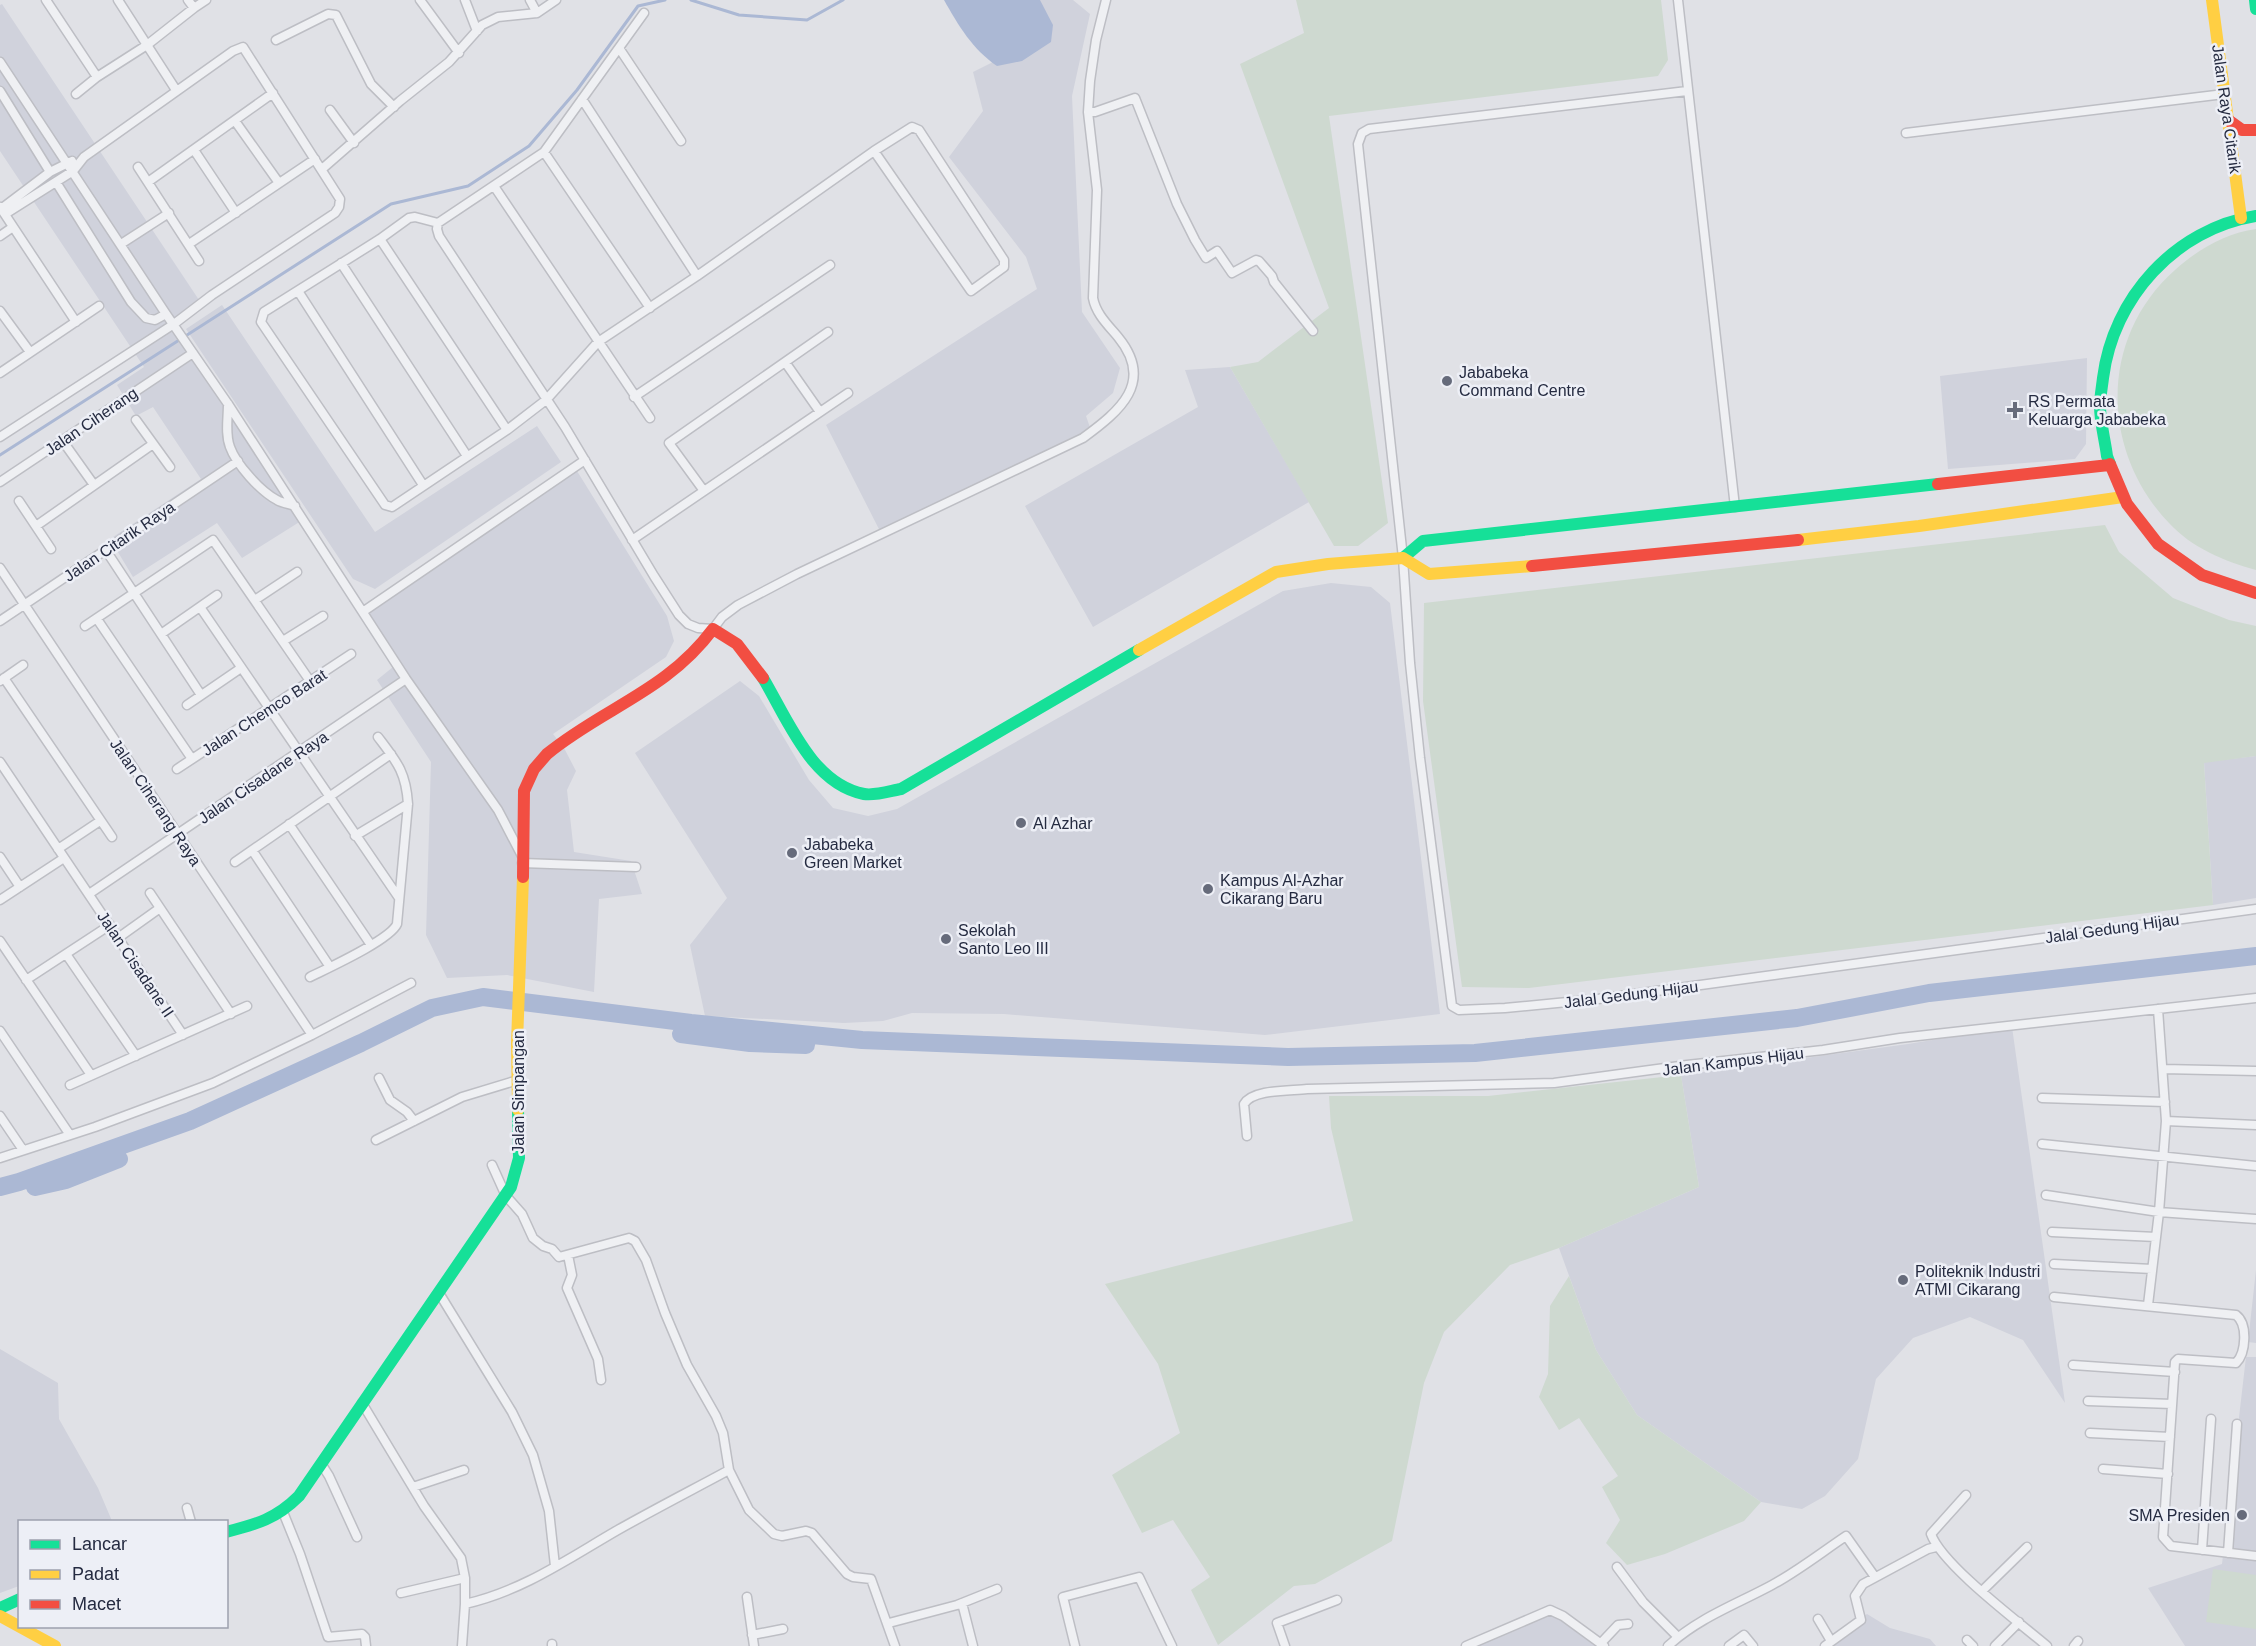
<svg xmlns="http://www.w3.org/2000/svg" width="2256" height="1646" font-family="Arial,sans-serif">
  <rect width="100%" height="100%" fill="#e0e1e6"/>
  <path fill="#d0d2dc" d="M 1032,0 L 1073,0 L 1090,14 L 1072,96 L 1082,312 L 1120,368 L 1113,393 L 1086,416 L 1093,436 L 883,537 L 826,425 L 1037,289 L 1026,257 L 949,157 L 983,111 L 973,72 L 1051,33 Z
    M 2,4 L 201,303 L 170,326 L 301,521 L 242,558 L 217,523 L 133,577 L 110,539 L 201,479 L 153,407 L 136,416 L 117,385 L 144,367 L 0,151 L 0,5 Z
    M 222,305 L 375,532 L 537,426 L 561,462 L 375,589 L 353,579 L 186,329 Z
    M 2087,358 L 2086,444 L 2075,459 L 1948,469 L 1940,376 Z
    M 1230,367 L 1309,502 L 1093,627 L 1025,506 L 1198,407 L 1185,370 Z
    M 577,471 L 667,616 L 674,641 L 666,657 L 553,734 L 564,748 L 576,771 L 567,790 L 574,852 L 631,861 L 642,894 L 599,899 L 594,992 L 507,975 L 447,978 L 426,935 L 431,762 L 377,680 L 393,667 L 362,615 Z
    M 1331,583 L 1371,587 L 1390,603 L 1440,1014 L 1265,1035 L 1004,1014 L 912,1013 L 883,1021 L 844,1023 L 705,1016 L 690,945 L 727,898 L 635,753 L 740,681 L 759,696 L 809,780 L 833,808 L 868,816 L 897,809 L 1283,591 Z
    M 2256,756 L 2256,898 L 2213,905 L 2204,762 Z
    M 2012,1027 L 2065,1403 L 2023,1340 L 1970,1317 L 1913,1338 L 1876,1379 L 1858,1459 L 1825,1496 L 1802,1509 L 1761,1502 L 1637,1415 L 1596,1350 L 1559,1248 L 1699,1187 L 1681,1075 L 1908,1044 Z
    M 2256,1270 L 2256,1343 L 2248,1342 Z
    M 0,1349 L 58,1383 L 59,1419 L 98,1488 L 112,1521 L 20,1522 L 19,1586 L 0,1593 Z
    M 2246,1357 L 2256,1357 L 2256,1646 L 2185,1646 L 2148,1588 L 2222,1564 Z
    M 1548,1613 L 1599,1641 L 1604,1646 L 1466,1646 Z
    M 1867,1614 L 1890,1628 L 1930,1639 L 1936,1646 L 1823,1646 Z"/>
  <path fill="#ced9d0" d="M 1296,0 L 1661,0 L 1668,60 L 1658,76 L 1329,116 L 1388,523 L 1358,546 L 1334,546 L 1230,367 L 1258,362 L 1329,308 L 1240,64 L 1304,33 Z
    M 2256,229 L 2256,570 C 2224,561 2192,548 2169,523 C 2100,451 2099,337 2175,270 C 2197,250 2226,233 2256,229 Z
    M 2105,525 L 2119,552 L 2173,598 L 2229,620 L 2256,626 L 2256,756 L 2204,763 L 2213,905 L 1529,988 L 1462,987 L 1423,701 L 1424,603 Z
    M 1681,1075 L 1699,1187 L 1559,1248 L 1510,1265 L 1444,1332 L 1424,1383 L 1392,1541 L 1315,1584 L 1294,1586 L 1218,1645 L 1191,1590 L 1210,1577 L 1173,1520 L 1142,1533 L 1112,1475 L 1180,1433 L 1158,1364 L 1105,1284 L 1353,1221 L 1331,1128 L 1329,1096 L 1488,1096 Z
    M 1569,1276 L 1596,1350 L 1637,1415 L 1761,1502 L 1744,1521 L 1665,1554 L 1627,1565 L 1606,1543 L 1620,1520 L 1602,1487 L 1618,1476 L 1579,1418 L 1559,1430 L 1539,1397 L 1548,1374 L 1550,1306 Z
    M 2213,1569 L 2256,1575 L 2256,1629 L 2206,1622 Z"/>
  <path fill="#abb8d4" d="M 944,0 L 1040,0 L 1053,25 L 1051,42 L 1022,61 L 997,66 C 973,50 958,25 944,0 Z"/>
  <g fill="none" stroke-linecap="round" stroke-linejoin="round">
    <path stroke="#abb8d4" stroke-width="3" d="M 691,0 L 739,15 L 807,20 L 843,0
      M 0,455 L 391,204 L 468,186 L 529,146 L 577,90 L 638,6 L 665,0"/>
    <path stroke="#abb8d4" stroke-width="18" d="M 681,1034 L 750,1043 L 806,1045
      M 0,1187 L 19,1182 L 190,1121 L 361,1043 L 432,1008 L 483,997 L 691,1023 L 862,1040 L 1288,1057 L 1475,1053 L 1797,1018 L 1929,993 L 2256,956
      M 35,1187 L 66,1180 L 119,1159"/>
    <g stroke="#bdbec4" stroke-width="11">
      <path id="street" d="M 46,0 L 97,77
        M 118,0 L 176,90
        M 188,0 L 194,8 L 206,0
        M 420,0 L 459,53
        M 465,0 L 477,31
        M 530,0 L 537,13
        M 1678,0 L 1735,507
        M 644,13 L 544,152 L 438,223 L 415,217 L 409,218 L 380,239 L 264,312 L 261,322 L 385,505 L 392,507 L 507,430 L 546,400 L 598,342 L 697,276 L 874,151 L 912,127 L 919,130 L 1004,260 L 1004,267 L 971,291 L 874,151
        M 276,40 L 328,14 L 336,15 L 371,84 L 394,107
        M 619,48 L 681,141
        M 0,62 L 166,314 L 228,404 L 406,679 L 498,810 L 522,856
        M 0,91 L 50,172
        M 1687,91 L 1369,129 L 1362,133 L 1358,144 L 1403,558 L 1410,663 L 1420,758 L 1452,1006 L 1459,1010 L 1505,1008 L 1598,999 L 2256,909
        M 76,94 L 97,77 L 147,45 L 194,8
        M 582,99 L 697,276
        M 330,110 L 354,143
        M 1088,112 L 1095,112 L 1135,98 L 1177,204 L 1195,240 L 1206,258 L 1217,251 L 1232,273 L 1256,260 L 1259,261 L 1272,276 L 1274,282 L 1313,331
        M 235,121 L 279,183
        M 1906,133 L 2224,94
        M 194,150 L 236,213
        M 544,152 L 650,308
        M 138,167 L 199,261
        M 322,169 L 400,101 L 449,62 L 482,25 L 498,17 L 537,13 L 556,0
        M 56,182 L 131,302 L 146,318 L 155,320 L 166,314
        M 148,182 L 273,93
        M 494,186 L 650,418
        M 0,207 L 76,322
        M 1,209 L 50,172 L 72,161
        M 438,223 L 437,229 L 439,236 L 565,427 L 654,576 L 679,615 L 688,624 L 698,628 L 713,629 L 722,617 L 738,605 L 797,574 L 1083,438 C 1120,411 1155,382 1118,337 C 1108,325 1096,314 1093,298 L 1097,190 L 1088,112 L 1090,81 L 1096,40 L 1106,0
        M 0,236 L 13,227
        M 380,239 L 507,430
        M 121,244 L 169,213
        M 189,244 L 315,159
        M 341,263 L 467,456
        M 298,291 L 423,485
        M 0,311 L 30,352
        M 785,362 L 820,412
        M 0,373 L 99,306
        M 634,397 L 830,265
        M 228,404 C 228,418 225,434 230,447 C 236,464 260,491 277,500 C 282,503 289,504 295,506
        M 136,420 L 170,467
        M 0,437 L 174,324 L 212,295 L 335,213 L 339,207 L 340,199 L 243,47 L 233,51 L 84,157 L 73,171 L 5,214
        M 62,440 L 94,485
        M 0,482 L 193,353
        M 704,491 L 669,443 L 828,332
        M 19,501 L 51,549
        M 36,526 L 153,444
        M 632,540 L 848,393
        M 109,555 L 201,695
        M 0,568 L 312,1035
        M 255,600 L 297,572
        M 200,607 L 399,898
        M 364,611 L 585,460
        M 97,619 L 192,759
        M 0,621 L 238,461
        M 85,626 L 213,540 L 310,681
        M 161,634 L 217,595
        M 283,641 L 323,616
        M 4,678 L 112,837
        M 0,681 L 23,665
        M 187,705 L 241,668
        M 0,762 L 183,1035
        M 177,769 L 351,654
        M 289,824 L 371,945
        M 355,836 L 408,804
        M 58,849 L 100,821
        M 252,850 L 330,967
        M 0,857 L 20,887
        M 235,862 L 391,754
        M 522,863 L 636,867
        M 150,893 L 231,1014
        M 89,894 L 406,679
        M 0,900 L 64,858
        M 118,938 L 160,908
        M 0,941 L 91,1075
        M 66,954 L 136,1056
        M 310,977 C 328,968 390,940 397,924 L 408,804 C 406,772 397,762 378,737
        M 26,980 L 110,925
        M 0,1031 L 70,1135
        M 2163,1069 L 2256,1071
        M 379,1078 L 390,1100 L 407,1112 L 414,1121
        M 70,1085 L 247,1006
        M 2042,1098 L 2165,1102
        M 0,1116 L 23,1150
        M 2166,1121 L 2256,1125
        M 1247,1136 L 1244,1104 C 1253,1089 1290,1091 1307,1089 L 1554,1083 L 1687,1065 L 1823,1050 L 1900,1038 L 2256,998
        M 376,1140 L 462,1097 L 518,1080
        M 2042,1144 L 2256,1166
        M 0,1158 L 95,1127 L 213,1083 L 312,1035 L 411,983
        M 492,1165 L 506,1196 L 522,1214 L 533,1238 L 543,1246 L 552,1249 L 559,1257 L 629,1238 L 635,1241 L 646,1260 L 665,1313 L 687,1365 L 716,1416 L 723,1433 L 729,1470 L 749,1510 L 774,1534 L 782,1536 L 806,1531 L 812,1533 L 847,1574 L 853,1577 L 871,1579 L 895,1646
        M 2046,1195 L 2159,1212 L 2256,1219
        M 2052,1232 L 2156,1237
        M 568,1255 L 572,1275 L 567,1288 L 598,1359 L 601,1380
        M 2054,1264 L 2152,1269
        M 439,1293 L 512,1412 L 533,1455 L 549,1511 L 555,1566
        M 2054,1297 L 2236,1315 C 2248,1324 2246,1353 2236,1363 L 2178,1359 L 2175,1362 L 2163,1537 L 2171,1546 L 2256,1556
        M 2148,1305 L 2159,1212 L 2166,1121 L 2158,1009
        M 2073,1365 L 2175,1372
        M 2088,1401 L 2172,1404
        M 362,1403 L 424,1506 L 461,1558 L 465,1578 L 465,1604 L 462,1646
        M 2090,1433 L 2170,1437
        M 322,1465 L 329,1476 L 357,1537
        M 2103,1469 L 2168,1474
        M 413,1487 L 464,1470
        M 1966,1495 L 1931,1534 C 1942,1565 2020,1623 2047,1646
        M 187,1508 L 191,1522
        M 283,1512 L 300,1554 L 328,1637 L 362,1634 L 365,1637 L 366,1646
        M 2202,1550 L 2211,1419
        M 2228,1553 L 2237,1424
        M 1617,1567 L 1643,1602 L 1678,1637
        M 1982,1591 L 2027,1547
        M 401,1593 L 465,1578
        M 747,1597 L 754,1646
        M 962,1603 L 973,1646
        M 465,1604 C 522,1591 566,1560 616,1531 C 653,1510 692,1490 729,1470
        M 1818,1619 L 1831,1641
        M 889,1623 L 957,1605 L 997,1589
        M 752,1635 L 783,1629
        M 1967,1640 L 1973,1646
        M 1601,1643 L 1618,1625 L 1628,1624
        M 552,1646 L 552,1644
        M 1075,1646 L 1063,1597 L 1139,1577 L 1172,1646
        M 1285,1646 L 1277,1623 L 1337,1600
        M 1466,1646 L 1550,1610 L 1563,1616 L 1604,1646
        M 1668,1646 C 1698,1618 1737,1604 1772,1585 C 1798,1571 1822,1552 1846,1536 L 1875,1577
        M 1729,1646 L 1744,1635 L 1753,1646
        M 1825,1646 L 1861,1620 L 1855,1596 L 1863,1584 L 1928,1549 L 1936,1547
        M 1995,1646 L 2019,1622
        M 2074,1646 L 2078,1641"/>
    </g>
    <use href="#street" stroke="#eff0f3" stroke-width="8"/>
    <path stroke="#16e098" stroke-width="12" d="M 2255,0 L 2256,9
      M 2110,464 L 2107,456 C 2105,440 2100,422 2100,406 C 2100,397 2102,387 2103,378 C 2113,298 2175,229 2256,216
      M 1403,558 L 1423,541 L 1938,484
      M 763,678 C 788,720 812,784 864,794 C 875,796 890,791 901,789 L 1139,650
      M 226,1532 C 257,1524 276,1519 299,1496 L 511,1187 L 519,1158 L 518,1110
      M 0,1608 L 20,1599"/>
    <path stroke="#ffcf43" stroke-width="12" d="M 2212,0 L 2241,218
      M 1798,540 L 1919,526 L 2123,497
      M 1139,650 L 1276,572 L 1328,564 L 1403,558 L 1429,574 L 1532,566
      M 518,1110 L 517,1043 L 523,877
      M 0,1616 L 55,1646"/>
    <path stroke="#f24e42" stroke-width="12" d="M 2228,120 L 2242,130 L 2256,130
      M 2110,464 L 2127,504 L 2158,544 L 2202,575 L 2256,593
      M 1938,484 L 2109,465
      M 1532,566 L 1798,540
      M 523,877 L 524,791 L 534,769 L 547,754 C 603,708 667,691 713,629 L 737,644 L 763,678"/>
  </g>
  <g fill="#666b7b" stroke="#edeff6" stroke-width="2">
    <circle cx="1447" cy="381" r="6"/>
    <path d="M2012 401h6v6h6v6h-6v6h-6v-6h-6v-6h6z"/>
    <circle cx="1021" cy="823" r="6"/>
    <circle cx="792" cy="853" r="6"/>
    <circle cx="1208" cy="889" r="6"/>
    <circle cx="946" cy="939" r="6"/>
    <circle cx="1903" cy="1280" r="6"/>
    <circle cx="2242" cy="1515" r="6"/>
  </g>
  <g text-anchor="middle" stroke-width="5" stroke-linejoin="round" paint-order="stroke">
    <g font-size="16" fill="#252b41" stroke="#edeff6">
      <text transform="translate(2227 109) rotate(82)" y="6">Jalan Raya Citarik</text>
      <text transform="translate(91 421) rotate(-34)" y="6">Jalan Ciherang</text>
      <text transform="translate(119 541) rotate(-34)" y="6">Jalan Citarik Raya</text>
      <text transform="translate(264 712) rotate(-33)" y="6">Jalan Chemco Barat</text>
      <text transform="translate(263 777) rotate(-34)" y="6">Jalan Cisadane Raya</text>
      <text transform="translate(156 802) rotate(56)" y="6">Jalan Ciherang Raya</text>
      <text transform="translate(2112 928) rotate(-8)" y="6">Jalal Gedung Hijau</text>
      <text transform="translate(136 964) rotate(56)" y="6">Jalan Cisadane II</text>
      <text transform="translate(1631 994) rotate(-7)" y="6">Jalal Gedung Hijau</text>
      <text transform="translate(1733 1061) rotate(-7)" y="6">Jalan Kampus Hijau</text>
      <text transform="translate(518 1092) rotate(-90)" y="6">Jalan Simpangan</text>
    </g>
    <g font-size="16" fill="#252b41" stroke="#edeff6" text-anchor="start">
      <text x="1459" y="378">Jababeka<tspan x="1459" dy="18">Command Centre</tspan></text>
      <text x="2028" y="407">RS Permata<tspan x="2028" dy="18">Keluarga Jababeka</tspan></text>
      <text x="1033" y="829">Al Azhar</text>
      <text x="804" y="850">Jababeka<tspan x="804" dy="18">Green Market</tspan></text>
      <text x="1220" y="886">Kampus Al-Azhar<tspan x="1220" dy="18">Cikarang Baru</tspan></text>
      <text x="958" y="936">Sekolah<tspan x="958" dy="18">Santo Leo III</tspan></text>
      <text x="1915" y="1277">Politeknik Industri<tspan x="1915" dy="18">ATMI Cikarang</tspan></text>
      <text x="2230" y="1521" text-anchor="end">SMA Presiden</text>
    </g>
  </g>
  <rect x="18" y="1520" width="210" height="108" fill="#edeff6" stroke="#9da1ae" stroke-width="1.5"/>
  <rect x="30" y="1540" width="30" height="9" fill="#16e098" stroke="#9da1ae" stroke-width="1.5"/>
  <text x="72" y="1550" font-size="18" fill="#252b41">Lancar</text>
  <rect x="30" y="1570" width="30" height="9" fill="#ffcf43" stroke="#9da1ae" stroke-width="1.5"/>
  <text x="72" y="1580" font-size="18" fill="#252b41">Padat</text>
  <rect x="30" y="1600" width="30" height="9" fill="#f24e42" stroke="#9da1ae" stroke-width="1.5"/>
  <text x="72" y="1610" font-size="18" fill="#252b41">Macet</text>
</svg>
